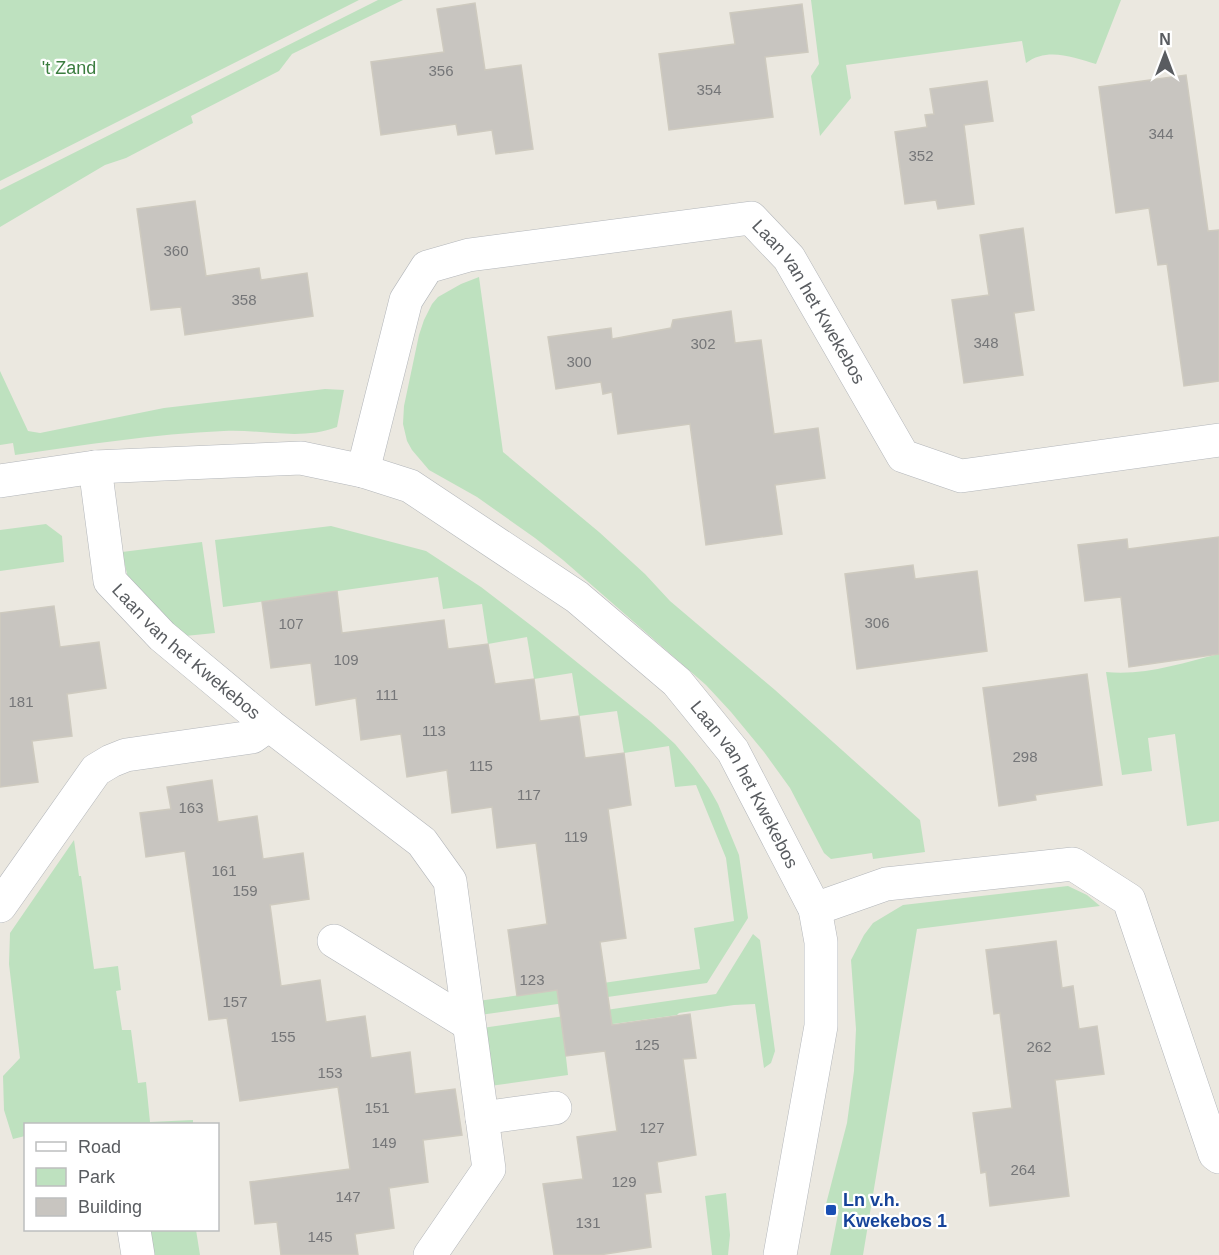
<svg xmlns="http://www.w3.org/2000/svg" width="1219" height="1255" font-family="Helvetica,sans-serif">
  <rect width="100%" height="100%" fill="#ebe8e0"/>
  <path fill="#bee1bf" d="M 0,0 L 359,0 L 0,181 Z
    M 378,0 L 403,0 L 292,54 L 279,71 L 191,116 L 193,123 L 126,158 L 105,165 L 0,227 L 0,190 Z
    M 811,0 L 1121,0 L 1096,64 C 1073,57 1047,47 1026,63 L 1022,41 L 846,65 L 851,98 L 820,136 L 811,76 L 819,64 Z
    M 479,277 L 503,452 L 599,532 L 645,574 L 670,601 L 775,690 L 920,820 L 925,852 L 873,859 L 872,853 L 831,859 L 824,853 L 790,788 L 764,752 L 731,712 L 706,685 L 563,560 L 535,538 L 477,497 L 429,470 L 412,450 L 407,441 L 403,424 L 404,406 L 419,335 L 424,320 L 432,304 L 438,297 L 461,284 Z
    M 0,371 L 28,431 L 40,433 L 164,408 L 325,389 L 344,390 L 337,427 C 301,441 261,429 224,431 C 154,434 84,445 15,455 L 13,443 L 0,445 Z
    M 46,524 L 62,536 L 64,562 L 0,571 L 0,530 Z
    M 331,526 L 426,551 L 481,587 L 537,630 L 651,722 L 675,744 L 694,767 L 709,788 L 718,804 L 739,855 L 748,918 L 707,983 L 480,1015 L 478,1001 L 700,969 L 694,928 L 734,921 L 726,858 L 696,785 L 675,787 L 669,746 L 624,753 L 617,711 L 579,716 L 572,673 L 534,679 L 527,637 L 488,644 L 482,604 L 443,609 L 438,577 L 223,607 L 215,540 Z
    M 202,542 L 215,633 L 185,636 L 128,578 L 122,552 Z
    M 1219,654 L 1219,821 L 1187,826 L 1175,734 L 1148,738 L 1152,771 L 1122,775 L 1106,672 C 1144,676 1182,663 1219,654 Z
    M 74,840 L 79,876 L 81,876 L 94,969 L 118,966 L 121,990 L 116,991 L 122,1030 L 131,1030 L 138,1083 L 146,1082 L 150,1122 L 193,1120 L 193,1124 L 26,1124 L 25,1136 L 13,1139 L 4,1110 L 3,1076 L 20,1058 L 9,964 L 10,933 Z
    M 1068,886 L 1087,895 L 1100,906 L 917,929 L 863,1255 L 830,1255 L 839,1209 L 825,1208 L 847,1123 L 854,1071 L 856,1029 L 851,960 L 864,935 L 873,923 L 903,905 Z
    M 753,934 L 760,940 L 775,1051 L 771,1063 L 764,1068 L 755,1004 L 734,1005 L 679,1013 L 677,1015 L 563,1031 L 568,1075 L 490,1086 L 482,1028 L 716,994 Z
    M 726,1193 L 730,1235 L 728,1255 L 712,1255 L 705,1196 Z
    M 150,1230 L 196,1230 L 200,1255 L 153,1255 Z"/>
  <path fill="#c8c5c0" stroke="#cecabf" stroke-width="1.5" d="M 475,3 L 485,70 L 521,65 L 533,149 L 496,154 L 492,130 L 458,135 L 456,124 L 381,135 L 371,62 L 444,52 L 437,9 Z
    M 802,4 L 808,52 L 765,57 L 773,117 L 669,130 L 659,54 L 735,44 L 730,13 Z
    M 1186,75 L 1208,231 L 1219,230 L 1219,381 L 1184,386 L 1167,264 L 1158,265 L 1149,208 L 1116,213 L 1099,87 Z
    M 987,81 L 993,121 L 964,125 L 974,204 L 938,209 L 936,200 L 905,204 L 895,132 L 927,127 L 925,115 L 934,114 L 930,89 Z
    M 195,201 L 206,276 L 259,268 L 261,280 L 307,273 L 313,316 L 185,335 L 181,307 L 151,310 L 137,209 Z
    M 1023,228 L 1034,310 L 1014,313 L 1023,375 L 964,383 L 952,300 L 989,295 L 980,235 Z
    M 731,311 L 735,343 L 761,340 L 774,434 L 818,428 L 825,478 L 775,485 L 782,534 L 706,545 L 690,424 L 618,434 L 612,392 L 603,394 L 601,382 L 556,389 L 548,337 L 611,328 L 612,339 L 671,328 L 673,320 Z
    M 1219,537 L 1219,654 L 1129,667 L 1121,597 L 1085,601 L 1078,545 L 1127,539 L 1128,549 Z
    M 913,565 L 915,579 L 977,571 L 987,651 L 857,669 L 845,574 Z
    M 337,591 L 342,633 L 444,620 L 448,649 L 488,644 L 495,684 L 534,679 L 540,721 L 579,716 L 585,758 L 624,753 L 631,805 L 608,809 L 626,938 L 600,942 L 612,1025 L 690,1014 L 696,1058 L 683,1059 L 696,1155 L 657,1162 L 661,1192 L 645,1194 L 651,1247 L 599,1255 L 554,1255 L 543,1184 L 583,1179 L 577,1137 L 617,1131 L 605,1051 L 566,1056 L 557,990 L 517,996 L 508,930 L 547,924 L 536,843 L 497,848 L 492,807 L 452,813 L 447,770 L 407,777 L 401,734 L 361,740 L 356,698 L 316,705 L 311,663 L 271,668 L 262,602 Z
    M 54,606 L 60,647 L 99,642 L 106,688 L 67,694 L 72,736 L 32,741 L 38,782 L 0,787 L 0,613 Z
    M 1087,674 L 1102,785 L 1035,795 L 1036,800 L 999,806 L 983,688 Z
    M 212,780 L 218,822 L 257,816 L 263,859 L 303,853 L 309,899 L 270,905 L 281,986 L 320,980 L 326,1022 L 365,1016 L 371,1058 L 410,1052 L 415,1094 L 455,1089 L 462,1135 L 423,1140 L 428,1182 L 389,1188 L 394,1228 L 355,1234 L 358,1255 L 281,1255 L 277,1222 L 255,1224 L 250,1182 L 350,1169 L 338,1087 L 240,1101 L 227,1018 L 209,1020 L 185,851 L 146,857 L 140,813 L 171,809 L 167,787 Z
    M 1056,941 L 1062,988 L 1073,986 L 1079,1029 L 1097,1026 L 1104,1074 L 1055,1080 L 1069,1196 L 990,1206 L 986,1172 L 981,1173 L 973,1113 L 1012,1108 L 1000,1013 L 994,1014 L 986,950 Z"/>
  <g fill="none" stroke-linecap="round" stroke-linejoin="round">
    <g stroke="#b3b6ba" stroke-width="34">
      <g id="street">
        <path id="s1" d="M 95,467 L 110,581 L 162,636 L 269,725 L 422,842 L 450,881 L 489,1169 L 430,1255"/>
        <path id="s2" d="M 363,471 L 406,300 L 427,267 L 469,255 L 751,218 L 789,258 L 903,456 L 961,476 L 1219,440"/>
        <path id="s3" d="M 0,481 L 95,467 L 301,458 L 363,471 L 410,486 L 577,597 L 677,682 L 733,751 L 815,909 L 821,942 L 821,1026 L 780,1255"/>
        <path d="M 0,906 L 96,770 L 111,761 L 126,755 L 252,737 L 269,725"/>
        <path d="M 815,909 L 886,884 L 1073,864 L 1129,900 L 1215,1154 L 1219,1157"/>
        <path d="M 334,941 L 469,1024"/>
        <path d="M 482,1118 L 555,1108"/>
        <path d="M 134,1230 L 138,1255"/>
      </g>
    </g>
    <use href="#street" stroke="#fff" stroke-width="33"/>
  </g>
  <rect fill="#1a4fb4" stroke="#fff" stroke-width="2" x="825" y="1204" width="12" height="12" rx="3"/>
  <g text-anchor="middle" stroke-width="4.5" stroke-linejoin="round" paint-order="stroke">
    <g font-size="15" fill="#757678">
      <text x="441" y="76">356</text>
      <text x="709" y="95">354</text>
      <text x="1161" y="139">344</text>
      <text x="921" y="161">352</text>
      <text x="176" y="256">360</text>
      <text x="244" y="305">358</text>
      <text x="986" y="348">348</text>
      <text x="703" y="349">302</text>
      <text x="579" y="367">300</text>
      <text x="877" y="628">306</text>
      <text x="291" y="629">107</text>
      <text x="346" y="665">109</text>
      <text x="387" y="700">111</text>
      <text x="21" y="707">181</text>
      <text x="434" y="736">113</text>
      <text x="1025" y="762">298</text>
      <text x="481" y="771">115</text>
      <text x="529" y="800">117</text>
      <text x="191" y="813">163</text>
      <text x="576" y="842">119</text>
      <text x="224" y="876">161</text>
      <text x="245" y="896">159</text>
      <text x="532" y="985">123</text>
      <text x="235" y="1007">157</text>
      <text x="283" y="1042">155</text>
      <text x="647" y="1050">125</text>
      <text x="1039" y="1052">262</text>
      <text x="330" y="1078">153</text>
      <text x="377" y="1113">151</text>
      <text x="652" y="1133">127</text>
      <text x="384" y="1148">149</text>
      <text x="1023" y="1175">264</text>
      <text x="624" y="1187">129</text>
      <text x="348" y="1202">147</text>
      <text x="588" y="1228">131</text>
      <text x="320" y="1242">145</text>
    </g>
    <g font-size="18" fill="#3b7d3f" stroke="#fff">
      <text x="69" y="74">'t Zand</text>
    </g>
    <g font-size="18" fill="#595c60" stroke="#fff">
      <text dy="6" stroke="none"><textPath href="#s2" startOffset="646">Laan van het Kwekebos</textPath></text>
      <text dy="6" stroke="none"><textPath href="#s1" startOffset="219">Laan van het Kwekebos</textPath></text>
      <text dy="6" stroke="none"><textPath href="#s3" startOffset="870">Laan van het Kwekebos</textPath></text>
    </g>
    <g font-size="18" font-weight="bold" fill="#164399" stroke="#fff" text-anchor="start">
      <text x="843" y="1206">Ln v.h.<tspan x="843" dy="21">Kwekebos 1</tspan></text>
    </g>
  </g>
  <rect x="24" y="1123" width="195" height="108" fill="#ffffff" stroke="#bdbebf" stroke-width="1.5"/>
  <rect x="36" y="1142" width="30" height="9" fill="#ffffff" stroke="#bdbebf" stroke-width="1.5"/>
  <text x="78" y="1153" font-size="18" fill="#595c60">Road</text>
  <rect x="36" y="1168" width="30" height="18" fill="#bee1bf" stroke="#bdbebf" stroke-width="1.5"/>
  <text x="78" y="1183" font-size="18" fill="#595c60">Park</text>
  <rect x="36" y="1198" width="30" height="18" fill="#c8c5c0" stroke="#bdbebf" stroke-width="1.5"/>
  <text x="78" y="1213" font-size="18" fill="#595c60">Building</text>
  <g transform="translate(1165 54)" stroke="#ffffff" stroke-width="4.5" paint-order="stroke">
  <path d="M0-4.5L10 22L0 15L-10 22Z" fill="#595c60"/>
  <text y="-9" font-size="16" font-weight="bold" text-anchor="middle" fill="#595c60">N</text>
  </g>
</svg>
